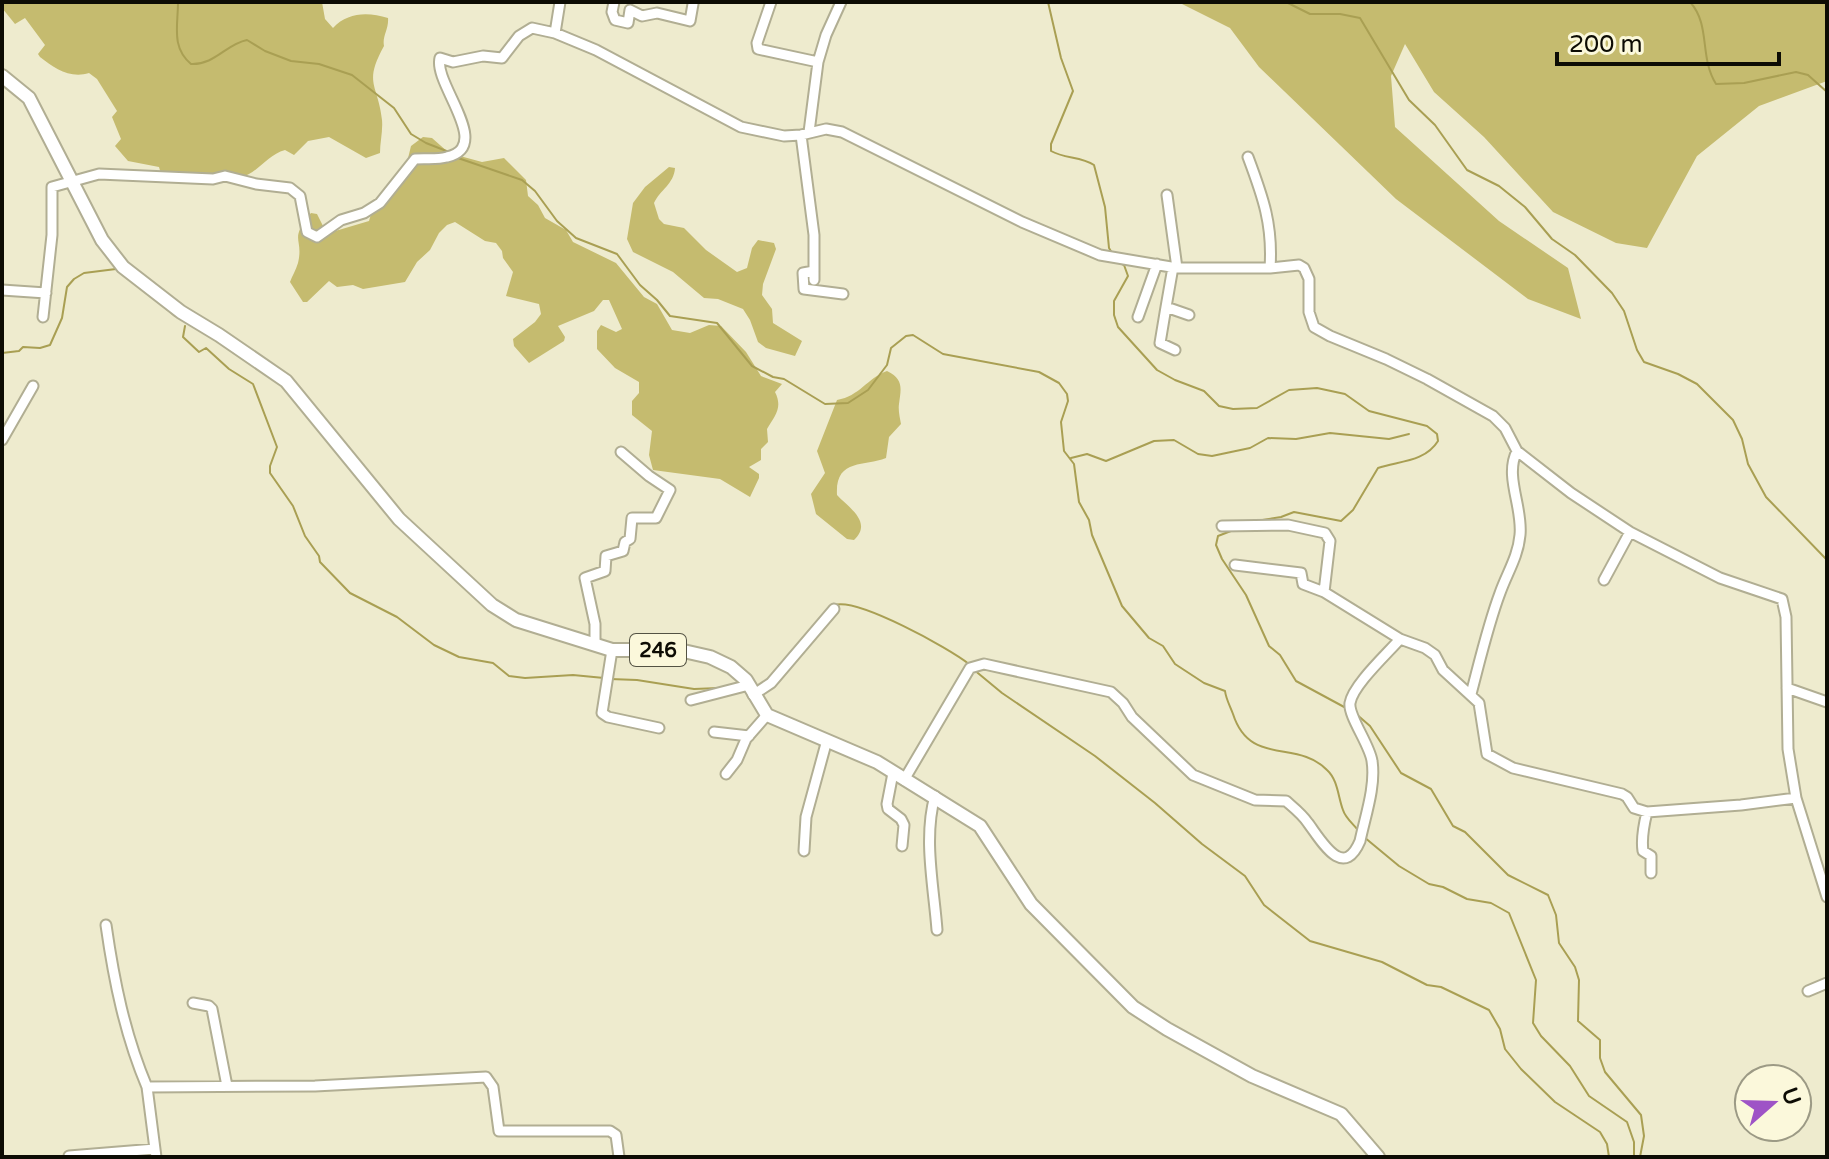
<svg xmlns="http://www.w3.org/2000/svg" width="1829" height="1159" font-family="'Varela Round',sans-serif">
  <rect width="100%" height="100%" fill="#eeebce"/>
  <path fill="#c5bb6f" d="M 2,2 L 322,2 L 325,19 L 333,28 C 348,12 368,12 388,18 C 389,29 382,36 384,46 C 363,84 378,84 382,120 C 383,131 380,142 380,153 L 366,158 L 329,137 L 308,141 L 294,155 L 285,150 C 267,155 258,173 240,178 L 161,174 L 159,167 L 128,161 L 115,146 L 121,139 L 112,117 L 117,111 L 97,79 L 89,73 C 70,79 54,68 40,57 L 38,54 L 45,45 L 25,18 L 15,24 L 2,8 Z
    M 1178,2 L 1827,2 L 1827,81 L 1759,106 L 1697,156 L 1647,248 L 1616,243 L 1553,212 L 1484,137 L 1434,92 L 1405,44 L 1391,76 L 1395,127 L 1499,221 L 1568,268 L 1581,319 L 1528,299 L 1396,199 L 1259,67 L 1230,28 Z
    M 423,137 L 432,138 L 449,153 L 482,162 L 504,158 L 526,180 L 528,196 L 538,205 L 545,218 L 566,230 L 573,242 L 616,263 L 644,297 L 657,304 L 672,330 L 690,333 L 709,325 L 721,326 L 746,352 L 761,376 L 782,384 L 775,392 C 783,408 775,415 767,429 L 768,442 L 761,449 L 761,460 L 749,467 L 759,474 L 759,478 L 750,497 L 720,479 L 653,470 L 649,455 L 652,431 L 632,415 L 632,401 L 639,393 L 639,382 L 615,368 L 597,349 L 597,331 L 601,325 L 616,332 L 622,329 L 609,300 L 603,300 L 594,311 L 558,326 L 565,337 L 564,341 L 529,363 L 514,346 L 513,339 L 535,322 L 541,314 L 539,304 L 506,296 L 513,272 L 503,258 L 502,251 L 496,243 L 485,241 L 455,222 L 447,225 L 439,233 L 430,250 L 417,262 L 405,282 L 363,289 L 353,285 L 337,287 L 329,281 L 307,302 L 303,302 L 290,282 C 292,276 296,270 298,263 C 304,237 288,241 311,213 L 317,214 L 325,230 L 332,232 L 369,221 L 372,211 L 385,204 L 402,183 L 411,146 Z
    M 669,167 L 675,168 C 674,184 660,190 654,203 L 659,219 L 664,224 L 684,228 L 706,250 L 737,272 L 747,268 L 752,248 L 758,240 L 774,243 L 776,249 L 763,284 L 762,295 L 772,309 L 773,323 L 802,341 L 795,356 L 766,348 L 758,342 L 750,320 L 743,309 L 718,299 L 704,298 L 673,272 L 633,252 L 627,239 L 633,203 L 645,187 Z
    M 887,371 C 904,379 901,389 899,404 C 898,410 900,418 901,424 L 889,437 L 886,458 C 864,467 835,458 837,495 C 849,508 873,522 854,540 L 847,539 L 816,514 L 811,494 L 825,473 L 817,451 L 837,400 C 860,396 866,379 887,371 Z"/>
  <g fill="none" stroke-linecap="round" stroke-linejoin="round">
    <path stroke="#a99f53" stroke-width="2" d="M 178,2 C 178,26 171,47 191,64 C 215,65 226,44 247,40 L 265,51 L 291,61 L 319,64 L 352,75 L 394,108 L 411,134 L 426,143 L 449,152
      M 1048,2 L 1061,58 L 1073,91 L 1051,144 L 1051,151 C 1065,159 1081,156 1094,165 L 1105,207 L 1109,248 L 1112,253
      M 1286,2 L 1310,14 L 1340,14 L 1360,18 L 1409,100 L 1435,125 L 1467,170 L 1499,186 L 1525,207 L 1552,239 L 1575,255 L 1612,293 L 1624,311 L 1637,350 L 1644,362 L 1678,374 L 1697,384 L 1733,420 L 1742,439 L 1748,464 L 1766,497 L 1827,560
      M 1690,2 C 1711,25 1699,57 1716,84 L 1744,83 L 1796,72 L 1808,75 L 1827,92
      M 458,158 L 522,180 L 535,191 L 557,221 L 576,238 L 617,254 L 640,285 L 657,300 L 670,316 L 717,323 L 752,366 L 773,377 L 784,379 L 825,404 L 848,403 L 868,390 L 887,365 L 891,348 L 906,336 L 913,335 L 943,354 L 1039,372 L 1059,383 L 1067,394 L 1068,401 L 1061,422 L 1064,451 L 1074,464 L 1079,502 L 1089,520 L 1092,535 L 1122,606 L 1149,638 L 1163,646 L 1175,664 L 1204,683 L 1225,691 C 1226,699 1230,706 1233,714 C 1250,767 1297,739 1327,770 C 1338,780 1338,797 1343,810 C 1345,817 1352,823 1357,829
      M 1120,263 L 1124,265 L 1128,276 L 1114,301 L 1114,315 L 1118,327 L 1157,370 L 1175,380 L 1204,391 L 1219,406 L 1233,409 L 1257,408 L 1289,390 L 1317,388 L 1345,394 L 1369,411 L 1427,426 L 1437,434 L 1438,441 C 1425,462 1399,461 1378,468 L 1353,510 L 1341,521 L 1294,512 L 1281,517 L 1256,521
      M 167,309 L 175,316
      M 185,326 L 183,337 L 199,352 L 206,348 L 229,369 L 253,384 L 277,447 L 270,466 L 270,473 L 293,506 L 305,536 L 319,556 L 320,562 L 350,593 L 397,617 L 434,645 L 459,657 L 493,663 L 509,676 L 525,678 L 573,675 L 604,678
      M 2,353 L 19,351 L 23,347 L 40,348 L 50,345 L 62,318 L 67,287 L 74,279 L 84,273 L 116,269
      M 1071,458 L 1087,454 L 1106,461 L 1154,441 L 1174,440 L 1198,454 L 1212,456 L 1250,448 L 1268,438 L 1296,439 L 1330,433 L 1389,439 L 1409,434
      M 1236,529 L 1218,536 L 1216,545 L 1222,559 L 1246,595 L 1269,646 L 1280,655 L 1296,681 L 1346,708
      M 835,605 C 858,598 949,648 969,664
      M 973,669 L 1002,693 L 1095,756 L 1155,803 L 1202,844 L 1245,876 L 1264,905 L 1310,941 L 1382,962 L 1427,985 L 1441,987 L 1489,1010 L 1500,1029 L 1505,1049 L 1521,1069 L 1555,1102 L 1600,1132 L 1607,1144 L 1609,1157
      M 610,679 L 637,680 L 694,689 L 719,688
      M 1355,713 L 1370,726 L 1401,773 L 1431,789 L 1453,826 L 1465,832 L 1508,875 L 1548,895 L 1556,915 L 1559,943 L 1575,967 L 1579,980 L 1578,1021 L 1600,1040 L 1600,1058 L 1605,1072 L 1641,1115 L 1644,1136 L 1640,1157
      M 1364,837 L 1399,866 L 1429,884 L 1443,887 L 1467,899 L 1491,903 L 1509,913 L 1536,980 L 1533,1023 L 1541,1036 L 1570,1066 L 1589,1096 L 1627,1122 L 1634,1142 L 1634,1157"/>
    <g stroke="#b1ae93" stroke-width="13">
      <path id="minor" d="M 614,2 L 612,12 L 615,20 L 628,23 L 630,10 L 642,16 L 657,13 L 690,21 L 693,4
        M 771,2 L 757,43 L 758,49 L 818,62
        M 555,33 L 560,2
        M 809,132 L 818,62 L 826,35 L 841,2
        M 801,135 L 814,235 L 814,280
        M 1248,157 C 1263,197 1273,225 1270,268
        M 1167,195 L 1177,268
        M 1173,267 L 1166,307 L 1189,315
        M 814,271 L 803,273 L 804,289 L 843,294
        M 2,290 L 46,293
        M 1166,307 L 1160,343 L 1175,350
        M 43,317 L 52,235 L 52,187 L 99,174 L 213,179 L 225,176 L 256,184 L 290,188 L 300,196 L 307,232 L 317,237 L 341,220 L 364,213 L 380,203 L 415,159 C 426,158 436,160 447,157 C 494,146 433,84 440,58 L 453,62 L 483,56 L 502,58 L 519,36 L 532,28 L 555,33 L 596,50 L 741,127 L 784,136 L 801,135 L 826,129 L 842,132 L 1022,222 L 1100,255 L 1177,268 L 1270,268 L 1299,265 L 1304,268 L 1309,279 L 1309,312 L 1314,327 L 1330,336 L 1386,359 L 1427,379 L 1493,416 L 1505,428 L 1517,451 L 1571,493 L 1630,532 L 1720,578 L 1782,599 L 1786,617 L 1788,749 L 1796,798 L 1827,897
        M 1138,317 L 1157,264
        M 2,440 L 33,386
        M 1222,526 L 1288,525 L 1325,533 L 1330,541 L 1324,592
        M 1235,565 L 1301,573 L 1303,584 L 1324,592 L 1400,639
        M 1604,580 L 1630,532
        M 595,644 L 595,624 L 585,578 L 605,571 L 606,556 L 623,551 L 625,542 L 630,539 L 632,518 L 656,518 L 670,490 L 649,476 L 621,452
        M 612,650 L 602,713 L 608,717 L 659,728
        M 1787,688 L 1827,702
        M 1471,694 C 1480,660 1488,625 1500,593 C 1507,573 1518,557 1520,535 C 1523,507 1504,476 1517,451
        M 753,695 L 771,683 L 834,609
        M 691,700 L 749,685
        M 714,732 L 749,736
        M 893,773 L 887,804 L 888,809 L 901,819 L 904,825 L 902,846
        M 726,774 L 737,760 L 746,739 L 767,715
        M 904,780 L 970,668 L 984,664 L 1111,692 L 1123,703 L 1132,717 L 1193,775 L 1255,800 L 1286,801 C 1294,808 1302,814 1308,823 C 1321,840 1343,881 1360,841 C 1365,817 1376,786 1372,761 C 1370,745 1348,716 1350,703 C 1353,685 1387,654 1400,639 L 1425,648 L 1435,655 L 1443,670 L 1479,703 L 1487,754 L 1513,768 L 1622,794 L 1627,797 L 1634,808 L 1647,812 L 1741,805 L 1796,798
        M 935,796 C 923,838 934,888 937,930
        M 1647,812 C 1644,824 1641,838 1643,851 L 1651,856 L 1651,873
        M 804,851 L 806,817 L 827,740
        M 106,925 C 114,981 125,1035 147,1087
        M 1808,991 L 1827,983
        M 193,1003 L 209,1006 L 212,1009 L 227,1086
        M 69,1156 L 155,1149
        M 156,1157 L 147,1087 L 315,1086 L 486,1077 L 493,1087 L 499,1131 L 610,1131 L 616,1135 L 619,1157"/>
    </g>
    <g stroke="#b1ae93" stroke-width="16">
      <path id="major" d="M 2,76 L 29,98 L 102,240 L 123,267 L 181,312 L 219,335 L 286,381 L 399,519 L 492,605 L 516,620 L 612,650 L 679,650 L 710,657 L 731,667 L 746,680 L 767,715 L 877,762 L 980,826 L 1031,904 L 1133,1007 L 1167,1029 L 1252,1076 L 1341,1114 L 1378,1157"/>
    </g>
    <use href="#minor" stroke="#fff" stroke-width="9"/>
    <use href="#major" stroke="#fff" stroke-width="12"/>
  </g>
  <g text-anchor="middle" stroke-width="6" stroke-linejoin="round" paint-order="stroke">
    <rect fill="#fbf8db" stroke="#545344" stroke-width="2" x="630" y="634" width="56" height="32" rx="6"/>
    <g font-size="20" font-weight="bold" fill="#0d0c04">
      <text x="658" y="657">246</text>
    </g>
  </g>
  <rect width="1829" height="1159" fill="none" stroke="#0d0c04" stroke-width="8"/>
  <g transform="translate(1773 1103) rotate(70)"><circle r="38" fill="#fbf8db" stroke="#9c9a85" stroke-width="2"/>
  <path d="M0-6L14 30L0 20L-14 30Z" fill="#9e53c6"/>
  <text y="-12" font-size="22" font-weight="bold" text-anchor="middle" fill="#0d0c04">U</text>
  </g>
  <path d="M1557 52v12h222v-12" fill="none" stroke="#0d0c04" stroke-width="4"/>
  <text x="1569" y="52" font-size="24" fill="#0d0c04" stroke="#fbf8db" stroke-width="6" paint-order="stroke">200 m</text>
</svg>
